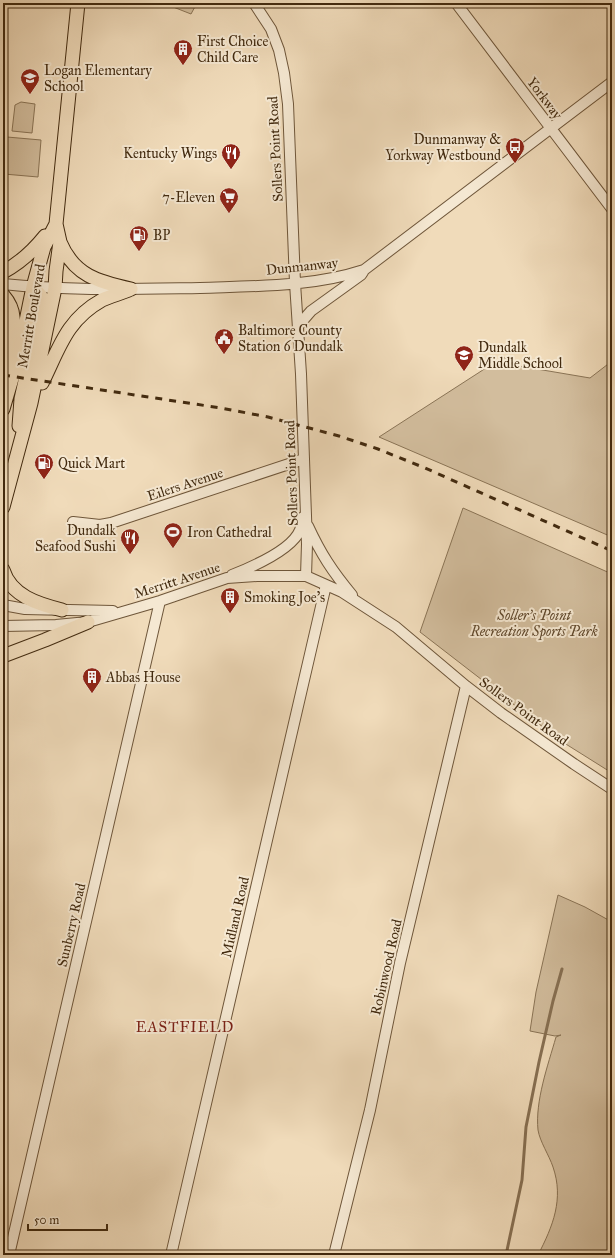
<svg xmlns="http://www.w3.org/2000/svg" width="615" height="1258" font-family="'IM FELL Great Primer',serif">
  <rect width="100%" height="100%" fill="#f0dbba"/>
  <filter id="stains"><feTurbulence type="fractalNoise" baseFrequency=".005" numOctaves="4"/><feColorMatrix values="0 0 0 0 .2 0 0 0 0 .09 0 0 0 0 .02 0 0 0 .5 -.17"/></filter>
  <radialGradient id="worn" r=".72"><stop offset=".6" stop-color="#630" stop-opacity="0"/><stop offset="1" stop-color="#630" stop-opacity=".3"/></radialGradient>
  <path fill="#d2bd9d" stroke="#8a7456" d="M 163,3 L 197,3 L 191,14 Z
    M 21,102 L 35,104 L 32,133 L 12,131 L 15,105 Z
    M 7,137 L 41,140 L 38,177 L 4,174 Z
    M 503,357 L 519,366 L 590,378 L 612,361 L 612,537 L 379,437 Z
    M 463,508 L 612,574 L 612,773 L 561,741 L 420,632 Z
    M 558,895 L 585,907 L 612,922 L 612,1255 L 538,1255 C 553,1226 564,1199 553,1167 C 549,1155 540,1142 538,1130 C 535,1101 548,1065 556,1037 L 561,1035 L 555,1036 L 530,1031 L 536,992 Z"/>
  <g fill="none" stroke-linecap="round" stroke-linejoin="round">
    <path stroke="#877053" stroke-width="3" d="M 506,1255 L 522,1180 L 526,1127 L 539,1062 L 553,1001 L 562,969"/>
    <g stroke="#6e563a" stroke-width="12">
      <path id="minor" d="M 254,3 L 271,29 L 279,50 L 284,73 L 288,104 L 295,283 L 301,374 L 307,544 L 306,576
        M 456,3 L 612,209
        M 3,284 C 68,291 134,289 200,288 C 254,286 312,287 364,270 L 612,82
        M 298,326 L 311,311 L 361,275 L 363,272
        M 73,522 L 100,525 L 111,523 L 304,459
        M 308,526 C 321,554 332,571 352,595
        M 232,575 C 252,567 292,550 300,530 C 302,526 302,521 303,517
        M 3,605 L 25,609 L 113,611
        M 3,626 L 56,625 L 88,622 L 160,601 L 227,578 L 257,576 L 306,576 L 342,592 L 396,627 L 466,686 L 501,713 L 574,764 L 612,789
        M 9,1255 L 160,601
        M 171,1255 L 326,585
        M 334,1255 L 370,1110 L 400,963 L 466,686"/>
    </g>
    <g stroke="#422a0f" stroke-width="15">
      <path id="major" d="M 60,242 C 74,276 99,282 131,289
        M 3,272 C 20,263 33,251 45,236
        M 3,295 C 17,311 14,324 9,342 C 7,351 5,361 3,370
        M 42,383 C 59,349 66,320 102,300 C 111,296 122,293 131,289
        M 3,409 L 19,355 L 33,287 L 44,247 L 56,224
        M 19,426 L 21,399 L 42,306 L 41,296 L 33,287
        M 3,507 L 31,403 L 55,288 L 56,271 L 60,242 L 56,224 L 78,3
        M 3,570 C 11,596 38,604 62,610
        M 3,656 L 45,640 L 88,622"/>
    </g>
    <use href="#minor" stroke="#f5e8d2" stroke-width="10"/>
    <use href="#major" stroke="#f0dbba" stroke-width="13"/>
    <path stroke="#422a0f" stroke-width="3" stroke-dasharray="7 7" stroke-linecap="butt" d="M 3,375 L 221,408 L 268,417 L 339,436 L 378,449 L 425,468 L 612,551"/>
  </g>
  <defs>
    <g id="building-pin" transform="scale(1)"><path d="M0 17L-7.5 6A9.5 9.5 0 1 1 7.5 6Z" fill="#8f2418" stroke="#f5e8d2"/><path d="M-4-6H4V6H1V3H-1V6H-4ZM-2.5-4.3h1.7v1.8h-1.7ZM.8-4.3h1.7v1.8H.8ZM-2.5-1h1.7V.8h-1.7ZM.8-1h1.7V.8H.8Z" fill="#fff"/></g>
    <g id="school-pin" transform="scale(1)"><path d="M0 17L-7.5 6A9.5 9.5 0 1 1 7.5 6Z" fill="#8f2418" stroke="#f5e8d2"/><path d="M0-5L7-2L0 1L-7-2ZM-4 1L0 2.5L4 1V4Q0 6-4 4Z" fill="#fff"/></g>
    <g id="bus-pin" transform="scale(1)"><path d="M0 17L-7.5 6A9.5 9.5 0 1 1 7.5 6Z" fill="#8f2418" stroke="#f5e8d2"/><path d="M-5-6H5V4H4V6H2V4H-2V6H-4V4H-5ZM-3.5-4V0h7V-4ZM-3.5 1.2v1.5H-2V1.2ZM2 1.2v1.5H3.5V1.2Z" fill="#fff"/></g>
    <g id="restaurant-pin" transform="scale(1)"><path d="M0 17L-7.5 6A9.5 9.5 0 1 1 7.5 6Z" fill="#8f2418" stroke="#f5e8d2"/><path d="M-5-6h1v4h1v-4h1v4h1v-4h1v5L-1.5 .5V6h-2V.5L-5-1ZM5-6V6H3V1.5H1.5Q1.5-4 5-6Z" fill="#fff"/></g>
    <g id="supermarket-pin" transform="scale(1)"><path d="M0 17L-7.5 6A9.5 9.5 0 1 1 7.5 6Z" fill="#8f2418" stroke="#f5e8d2"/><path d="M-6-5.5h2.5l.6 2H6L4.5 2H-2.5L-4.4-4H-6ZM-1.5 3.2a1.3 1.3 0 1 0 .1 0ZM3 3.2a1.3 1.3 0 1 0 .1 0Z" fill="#fff"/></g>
    <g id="fuel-pin" transform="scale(1)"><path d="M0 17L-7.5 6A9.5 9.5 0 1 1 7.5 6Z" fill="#8f2418" stroke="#f5e8d2"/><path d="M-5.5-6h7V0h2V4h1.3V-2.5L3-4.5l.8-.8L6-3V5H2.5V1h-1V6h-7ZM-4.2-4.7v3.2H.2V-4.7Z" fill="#fff"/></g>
    <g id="civic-pin" transform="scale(1)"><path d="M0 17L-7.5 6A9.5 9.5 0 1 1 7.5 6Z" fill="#8f2418" stroke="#f5e8d2"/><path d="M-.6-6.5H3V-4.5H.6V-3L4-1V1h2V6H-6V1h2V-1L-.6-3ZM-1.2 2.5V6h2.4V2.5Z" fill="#fff"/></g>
    <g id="stadium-pin" transform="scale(1)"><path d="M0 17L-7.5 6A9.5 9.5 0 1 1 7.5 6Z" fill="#8f2418" stroke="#f5e8d2"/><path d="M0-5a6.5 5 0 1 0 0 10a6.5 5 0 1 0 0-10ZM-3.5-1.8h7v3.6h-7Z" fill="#fff"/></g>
  </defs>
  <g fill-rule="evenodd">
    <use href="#building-pin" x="183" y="49"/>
    <use href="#school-pin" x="30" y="78"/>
    <use href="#bus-pin" x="515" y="147"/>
    <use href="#restaurant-pin" x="231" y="153"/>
    <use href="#supermarket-pin" x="229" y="197"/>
    <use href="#fuel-pin" x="139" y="235"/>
    <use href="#civic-pin" x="224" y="338"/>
    <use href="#school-pin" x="464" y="355"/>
    <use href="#fuel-pin" x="44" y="463"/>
    <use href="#stadium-pin" x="173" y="532"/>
    <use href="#restaurant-pin" x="130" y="538"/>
    <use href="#building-pin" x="230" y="597"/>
    <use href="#building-pin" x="92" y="677"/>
  </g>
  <g text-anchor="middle" stroke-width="4" stroke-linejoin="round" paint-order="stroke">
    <g font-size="14" fill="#422a0f" stroke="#f5e8d2" text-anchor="start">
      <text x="197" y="46">First Choice<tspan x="197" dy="16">Child Care</tspan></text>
      <text x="44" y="75">Logan Elementary<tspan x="44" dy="16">School</tspan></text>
      <text x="501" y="144" text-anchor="end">Dunmanway &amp;<tspan x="501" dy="16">Yorkway Westbound</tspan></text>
      <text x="217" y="158" text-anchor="end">Kentucky Wings</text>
      <text x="215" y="202" text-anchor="end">7-Eleven</text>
      <text x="153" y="240">BP</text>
      <text x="238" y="335">Baltimore County<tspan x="238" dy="16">Station 6 Dundalk</tspan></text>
      <text x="478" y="352">Dundalk<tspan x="478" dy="16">Middle School</tspan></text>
      <text x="58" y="468">Quick Mart</text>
      <text x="116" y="535" text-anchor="end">Dundalk<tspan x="116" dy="16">Seafood Sushi</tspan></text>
      <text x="187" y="537">Iron Cathedral</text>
      <text x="244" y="602">Smoking Joe's</text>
      <text x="106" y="682">Abbas House</text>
    </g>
    <g font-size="14" fill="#422a0f" stroke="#f5e8d2">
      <text transform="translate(545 98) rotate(53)" y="5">Yorkway</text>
      <text transform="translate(275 149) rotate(-93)" y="5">Sollers Point Road</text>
      <text transform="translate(302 266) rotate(-6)" y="5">Dunmanway</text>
      <text transform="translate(31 316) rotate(-80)" y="5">Merritt Boulevard</text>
      <text transform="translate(291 473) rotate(-92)" y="5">Sollers Point Road</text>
      <text transform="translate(185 484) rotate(-18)" y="5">Eilers Avenue</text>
      <text transform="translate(177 580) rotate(-18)" y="5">Merritt Avenue</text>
      <text transform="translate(524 711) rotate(36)" y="5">Sollers Point Road</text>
      <text transform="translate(235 917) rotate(-77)" y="5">Midland Road</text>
      <text transform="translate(71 925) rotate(-77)" y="5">Sunberry Road</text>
      <text transform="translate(386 967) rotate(-77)" y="5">Robinwood Road</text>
    </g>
    <g font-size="14" font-style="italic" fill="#5f472b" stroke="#f5e8d2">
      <text x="534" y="620">Soller's Point<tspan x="534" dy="16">Recreation Sports Park</tspan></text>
    </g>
    <g font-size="15" letter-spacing="1" fill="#7a1f14" stroke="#f5e8d2">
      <text x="185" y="1032">EASTFIELD</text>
    </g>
  </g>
  <rect width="615" height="1258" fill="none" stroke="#f0dbba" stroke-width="16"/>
  <rect x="4" y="4" width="607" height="1250" fill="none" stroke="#422a0f" stroke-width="2"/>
  <rect x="8" y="8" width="599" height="1242" fill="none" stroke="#422a0f"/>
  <path d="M28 1224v6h79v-6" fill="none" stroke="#422a0f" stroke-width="2"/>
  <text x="34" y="1224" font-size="12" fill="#422a0f" stroke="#f5e8d2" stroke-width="3" paint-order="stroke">50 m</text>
  <rect width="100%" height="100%" filter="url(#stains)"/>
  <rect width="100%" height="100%" fill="url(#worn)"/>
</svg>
